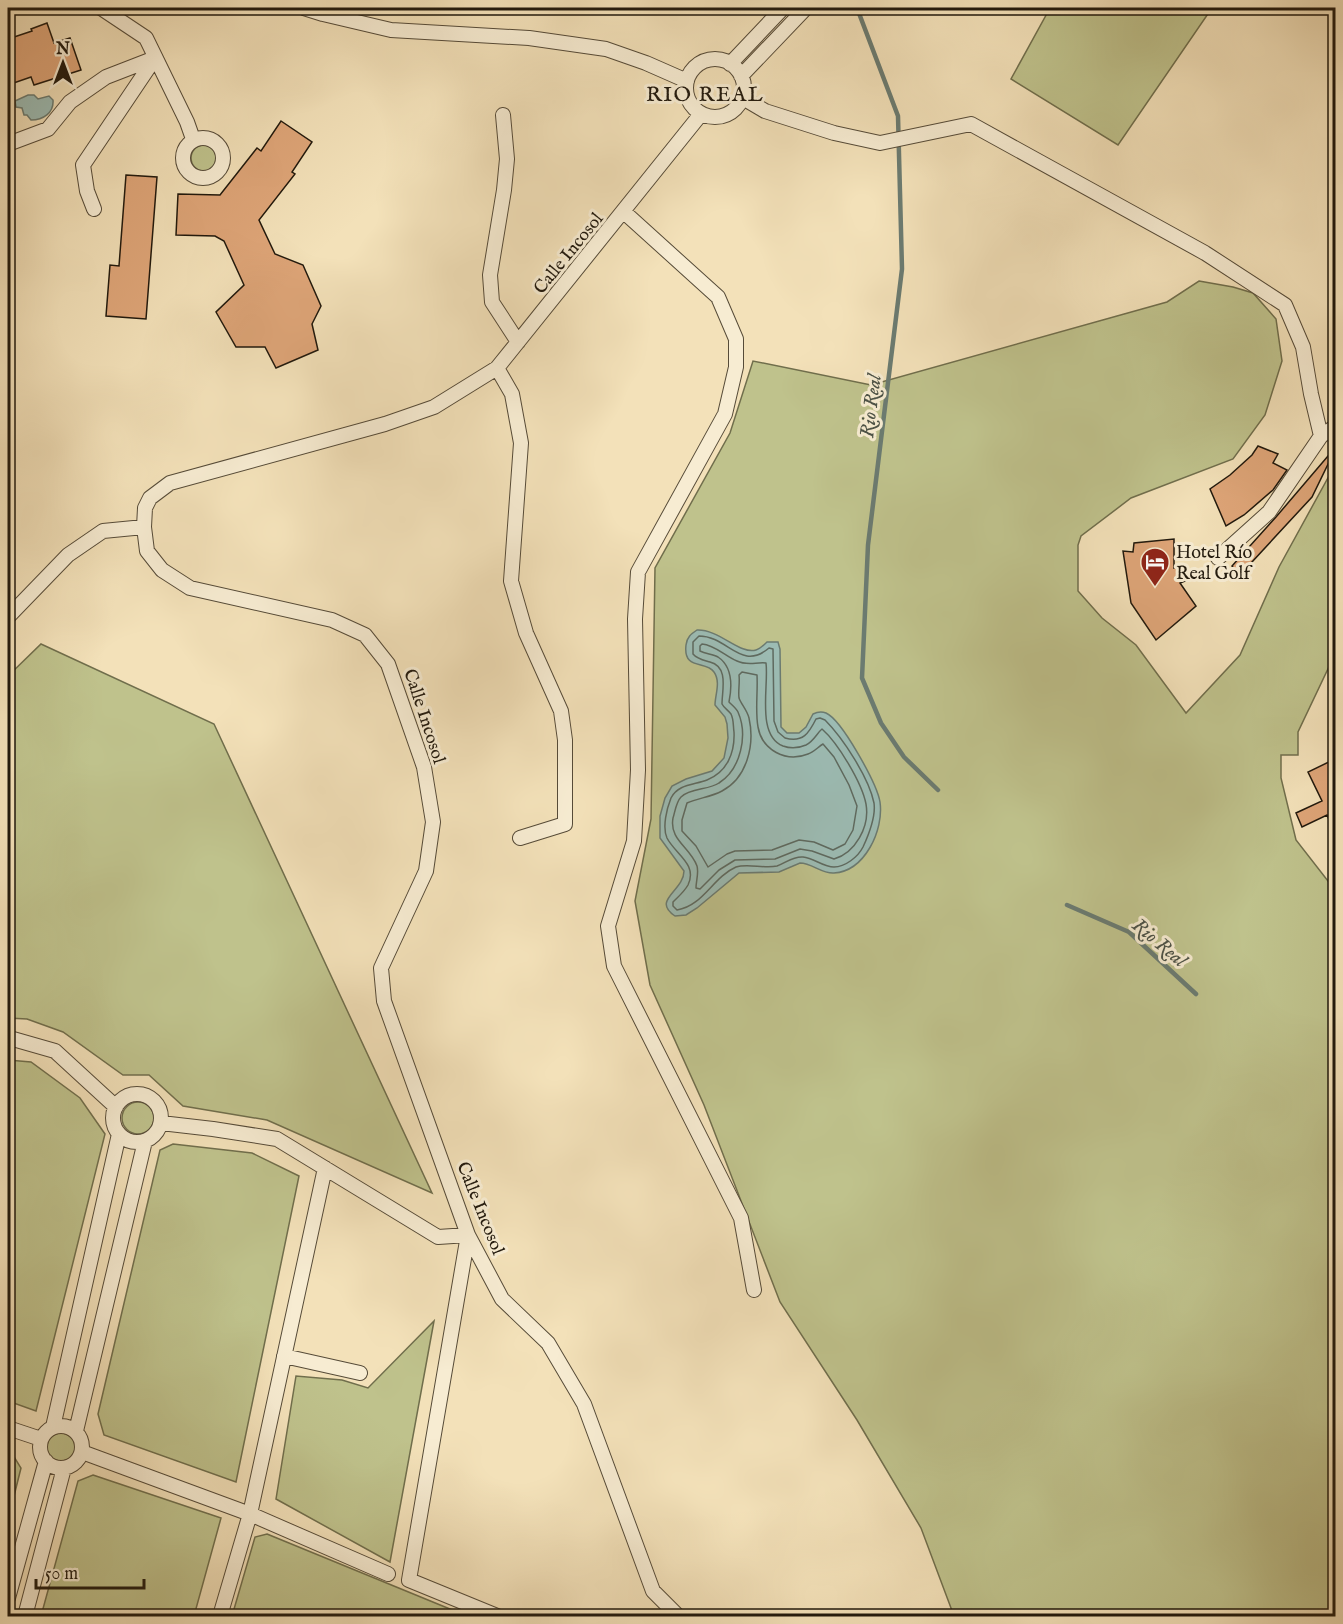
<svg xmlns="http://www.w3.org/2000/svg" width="1343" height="1624" font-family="'IM FELL English',serif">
  <rect width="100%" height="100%" fill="#f3e1b9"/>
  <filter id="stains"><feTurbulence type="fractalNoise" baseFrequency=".00333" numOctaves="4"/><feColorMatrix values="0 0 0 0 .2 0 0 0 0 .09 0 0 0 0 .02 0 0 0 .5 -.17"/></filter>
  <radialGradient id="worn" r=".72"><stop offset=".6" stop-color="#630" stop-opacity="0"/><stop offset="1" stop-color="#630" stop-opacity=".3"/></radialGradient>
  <path fill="#bfc28c" stroke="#706e4c" stroke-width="1.5" d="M 1050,8 L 1212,8 L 1118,145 L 1011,79 Z
    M191 158a13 13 0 1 1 26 0a13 13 0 1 1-26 0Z
    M 1199,281 L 1233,287 L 1253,293 L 1276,319 L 1282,361 L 1265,415 L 1233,459 L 1131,498 L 1081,536 L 1078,545 L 1078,591 L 1102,618 L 1136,645 L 1186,713 L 1240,655 L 1279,567 L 1335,465 L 1335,654 L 1298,732 L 1298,755 L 1281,755 L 1281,778 L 1296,840 L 1335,890 L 1335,1616 L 954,1616 L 921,1528 L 857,1420 L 780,1302 L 704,1105 L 650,985 L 635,901 L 651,819 L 655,568 L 730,433 L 753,361 L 871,385 L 1167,302 Z
    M 41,644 L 214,724 L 432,1193 L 267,1120 L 183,1106 L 149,1075 L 123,1075 L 63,1032 L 27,1019 L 8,1018 L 8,676 Z
    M 8,1060 L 31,1062 L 80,1098 L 105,1134 L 36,1411 L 8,1401 Z
    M122 1118a16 16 0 1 1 32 0a16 16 0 1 1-32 0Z
    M 173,1144 L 252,1153 L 299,1176 L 236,1482 L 104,1435 L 98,1414 L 160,1150 Z
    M 434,1321 L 390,1562 L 276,1499 L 296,1376 L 342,1380 L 368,1388 Z
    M47 1447a14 14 0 1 1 28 0a14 14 0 1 1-28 0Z
    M 8,1453 L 13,1455 L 21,1468 L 8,1520 Z
    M 93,1475 L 221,1518 L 194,1616 L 41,1616 L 78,1481 Z
    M 267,1534 L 467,1616 L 232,1616 L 255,1537 Z"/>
  <path fill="#9cbcb4" stroke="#6b7b71" stroke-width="1.5" d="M 28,95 L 34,95 L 38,99 L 49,96 L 53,100 C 54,113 43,120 31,120 L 27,115 L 24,115 L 22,108 L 16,107 L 15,101 Z
    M 697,630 C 719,629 740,655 756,650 C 760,649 764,645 767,642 L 778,642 L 780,649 L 781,727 L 787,733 L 799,733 L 806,727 L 813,714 C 817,712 821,711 826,713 C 842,720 877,784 880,802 C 884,830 865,871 834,873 C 822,874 812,863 800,863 L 779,872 L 739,873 L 697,908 L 686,915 L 675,916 C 651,900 684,891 684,871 L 660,838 L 660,816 L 665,798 L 672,786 L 686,779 L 712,771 L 724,758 L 728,738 L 727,724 L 725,717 L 715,705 C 715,695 721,682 714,672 C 706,660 683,671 686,645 C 687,637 691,634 697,630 Z"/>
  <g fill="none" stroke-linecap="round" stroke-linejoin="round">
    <path stroke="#5e6a60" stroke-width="1.5" d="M 699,636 C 728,636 741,672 769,648 L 773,649 L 774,721 L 778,732 L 785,738 C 803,743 809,733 816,719 L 820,718 L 825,720 C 843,738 869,778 874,803 C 876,817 869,834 863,847 C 858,857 845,867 834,867 C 823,867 814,858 803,857 C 793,856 786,863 777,866 C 764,869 748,863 736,867 C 713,877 703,906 677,910 L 673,906 L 673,902 C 678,897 684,892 688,885 C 698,864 675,854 667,838 C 662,827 667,808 671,798 C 678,784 694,785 707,780 C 727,772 735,753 734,732 C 733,726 734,720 731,714 C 728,710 724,708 722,704 C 722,690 729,667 710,662 C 703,660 697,659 693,654 L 693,642 Z
      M 702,644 C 715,645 725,656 737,661 C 747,666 756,662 766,663 C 769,686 756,735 783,746 C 791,749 799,748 806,745 C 814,741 817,733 822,729 C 838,743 862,783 866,804 C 870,827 855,853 834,859 L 812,851 L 800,849 L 775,859 L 735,860 L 719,870 L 700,889 L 696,888 C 696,881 699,873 697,866 C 690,847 669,840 673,818 C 675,812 676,802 681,797 C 690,788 709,790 719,783 C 741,769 748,735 738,712 C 736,708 732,705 729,702 C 732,687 733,667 718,657 C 713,654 706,654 700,651 L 700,646 Z
      M 742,672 L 757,675 C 758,692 755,711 758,727 C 762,750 786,763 808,754 C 814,752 818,747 823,744 L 834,757 L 849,785 L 857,806 L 853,830 L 845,844 L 833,850 L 814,842 L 799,840 L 772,850 L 735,851 L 727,854 L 708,867 L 696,846 L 682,831 L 682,820 L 687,803 C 698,798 711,797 722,791 C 747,778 755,745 749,718 C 747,710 741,704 739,698 C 738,691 740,682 739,675 Z"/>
    <path stroke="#6b7b71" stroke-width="4.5" d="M 857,8 L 898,116 L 902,269 L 868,545 L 862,678 L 881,723 L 904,757 L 938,790
      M 1067,905 L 1129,932 L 1196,994"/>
  </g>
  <path fill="#dea578" stroke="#21190d" stroke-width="1.5" d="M 47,23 L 54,43 L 70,38 L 81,70 L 34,85 L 31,77 L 8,85 L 8,39 L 32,31 L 31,29 Z
    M 281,121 L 312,142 L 292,172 L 295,174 L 259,220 L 275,254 L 303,265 L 321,306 L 312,324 L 318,350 L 276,368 L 265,347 L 236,347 L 216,312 L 244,285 L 224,241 L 215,236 L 176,235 L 178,194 L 220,195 L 257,148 L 261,151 Z
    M 126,175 L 157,177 L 146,319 L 106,316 L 110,265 L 119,266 Z
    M 1258,446 L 1278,454 L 1273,463 L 1287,470 L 1273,490 L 1244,515 L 1226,526 L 1210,489 L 1230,475 L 1252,455 Z
    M 1328,456 L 1331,458 L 1312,497 L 1239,576 L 1232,566 L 1276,517 Z
    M 1174,539 L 1174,568 L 1184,566 L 1190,579 L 1180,583 L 1196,606 L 1156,640 L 1131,603 L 1123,551 L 1133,552 L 1134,543 Z
    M 1335,759 L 1335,833 L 1327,815 L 1302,827 L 1296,813 L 1322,801 L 1308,772 Z"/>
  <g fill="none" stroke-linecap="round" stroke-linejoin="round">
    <g stroke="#564b38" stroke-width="16">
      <path id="street" d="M 101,8 L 146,38 L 187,122 L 193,139
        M 304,8 L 323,14 L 391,30 L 529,38 L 606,49 L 646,63 L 687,81
        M686 88a29 29 0 1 1 58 0a29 29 0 1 1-58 0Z
        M 730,64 L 783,8
        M 741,76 L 806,8
        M 743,98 L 765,111 L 834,133 L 880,143 L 971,124 L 1205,253 L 1285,305 L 1303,347 L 1311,394 L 1321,436
        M 503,115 L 507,159 L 504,190 L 490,275 L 492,302 L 518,342
        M183 158a20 20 0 1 1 40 0a20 20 0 1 1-40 0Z
        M 8,144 L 48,129 L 70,102 L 106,77 L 155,58 L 83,165 L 87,191 L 94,209
        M 624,212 L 718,297 L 736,339 L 736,367 L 725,414 L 638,572 L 635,619 L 638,770 L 634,841 L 608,926 L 614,966 L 741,1218 L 754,1290
        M 497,368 L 512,394 L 521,443 L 511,581 L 526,633 L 561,711 L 565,740 L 565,824 L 520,838
        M 1218,558 L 1269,512 L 1321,436 L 1336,426
        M 8,617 L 68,555 L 103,531 L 144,527
        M 8,1039 L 13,1039 L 55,1051 L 116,1107
        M113 1118a24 24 0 1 1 48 0a24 24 0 1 1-48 0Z
        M 161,1123 L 213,1129 L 277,1139 L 438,1237 L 468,1235 L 409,1580 L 497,1616
        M 284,1356 L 360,1373
        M40 1447a21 21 0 1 1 42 0a21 21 0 1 1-42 0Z
        M 53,1427 L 119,1134
        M 8,1428 L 41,1439
        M 76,1431 L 145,1141
        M 82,1452 L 250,1514 L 388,1574
        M 8,1598 L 46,1461
        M 25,1616 L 64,1468
        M 220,1616 L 250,1514 L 325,1168
        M 678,1616 L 653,1591 L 584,1404 L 548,1343 L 502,1299 L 468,1235 L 384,1001 L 381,968 L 426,871 L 433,822 L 424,767 L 388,664 L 365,635 L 332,620 L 190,588 L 162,570 L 147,551 L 144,527 L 145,508 L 150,498 L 170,483 L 385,424 L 434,407 L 497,368 L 701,114"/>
    </g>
    <use href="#street" stroke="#f7ecd2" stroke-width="14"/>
  </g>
  <defs>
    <g id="hotel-pin" transform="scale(1.5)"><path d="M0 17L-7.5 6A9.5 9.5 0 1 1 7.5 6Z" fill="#8f2418" stroke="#f7ecd2"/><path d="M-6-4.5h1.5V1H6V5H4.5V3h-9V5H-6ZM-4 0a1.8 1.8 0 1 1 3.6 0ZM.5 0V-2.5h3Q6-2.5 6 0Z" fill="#fff"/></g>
  </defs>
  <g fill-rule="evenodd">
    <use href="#hotel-pin" x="1155" y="562"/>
  </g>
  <g text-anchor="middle" stroke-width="6" stroke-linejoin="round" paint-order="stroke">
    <g font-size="18" fill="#21190d" stroke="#f7ecd2">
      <text transform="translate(568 253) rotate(-51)" y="6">Calle Incosol</text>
      <text transform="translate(425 716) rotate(72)" y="6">Calle Incosol</text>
      <text transform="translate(481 1208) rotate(68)" y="6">Calle Incosol</text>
    </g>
    <g font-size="18" fill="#21190d" stroke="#f7ecd2" text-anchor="start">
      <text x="1176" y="558">Hotel Río<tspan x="1176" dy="21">Real Golf</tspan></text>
    </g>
    <g font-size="20" font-style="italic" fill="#4c5247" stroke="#f7ecd2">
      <text transform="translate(870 406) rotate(-83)" y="7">Rio Real</text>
      <text transform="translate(1160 942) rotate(40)" y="7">Rio Real</text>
    </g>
    <g font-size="21" letter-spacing="1.5" fill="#21190d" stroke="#f7ecd2">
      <text x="705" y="101">RIO REAL</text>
    </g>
  </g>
  <rect width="1343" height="1624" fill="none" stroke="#f3e1b9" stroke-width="30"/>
  <rect x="9" y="9" width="1325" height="1606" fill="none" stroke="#21190d" stroke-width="3"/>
  <rect x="15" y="15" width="1313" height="1594" fill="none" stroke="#21190d" stroke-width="1.5"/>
  <g transform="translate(63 63)" stroke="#f7ecd2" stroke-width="4.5" paint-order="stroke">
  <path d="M0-4.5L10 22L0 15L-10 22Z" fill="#21190d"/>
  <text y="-9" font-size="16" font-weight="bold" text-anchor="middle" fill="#21190d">N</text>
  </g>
  <path d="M36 1579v9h108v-9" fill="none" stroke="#21190d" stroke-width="3"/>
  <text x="45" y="1579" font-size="18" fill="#21190d" stroke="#f7ecd2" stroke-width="4.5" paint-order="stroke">50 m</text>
  <rect width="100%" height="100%" filter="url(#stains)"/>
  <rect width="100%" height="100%" fill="url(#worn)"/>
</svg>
